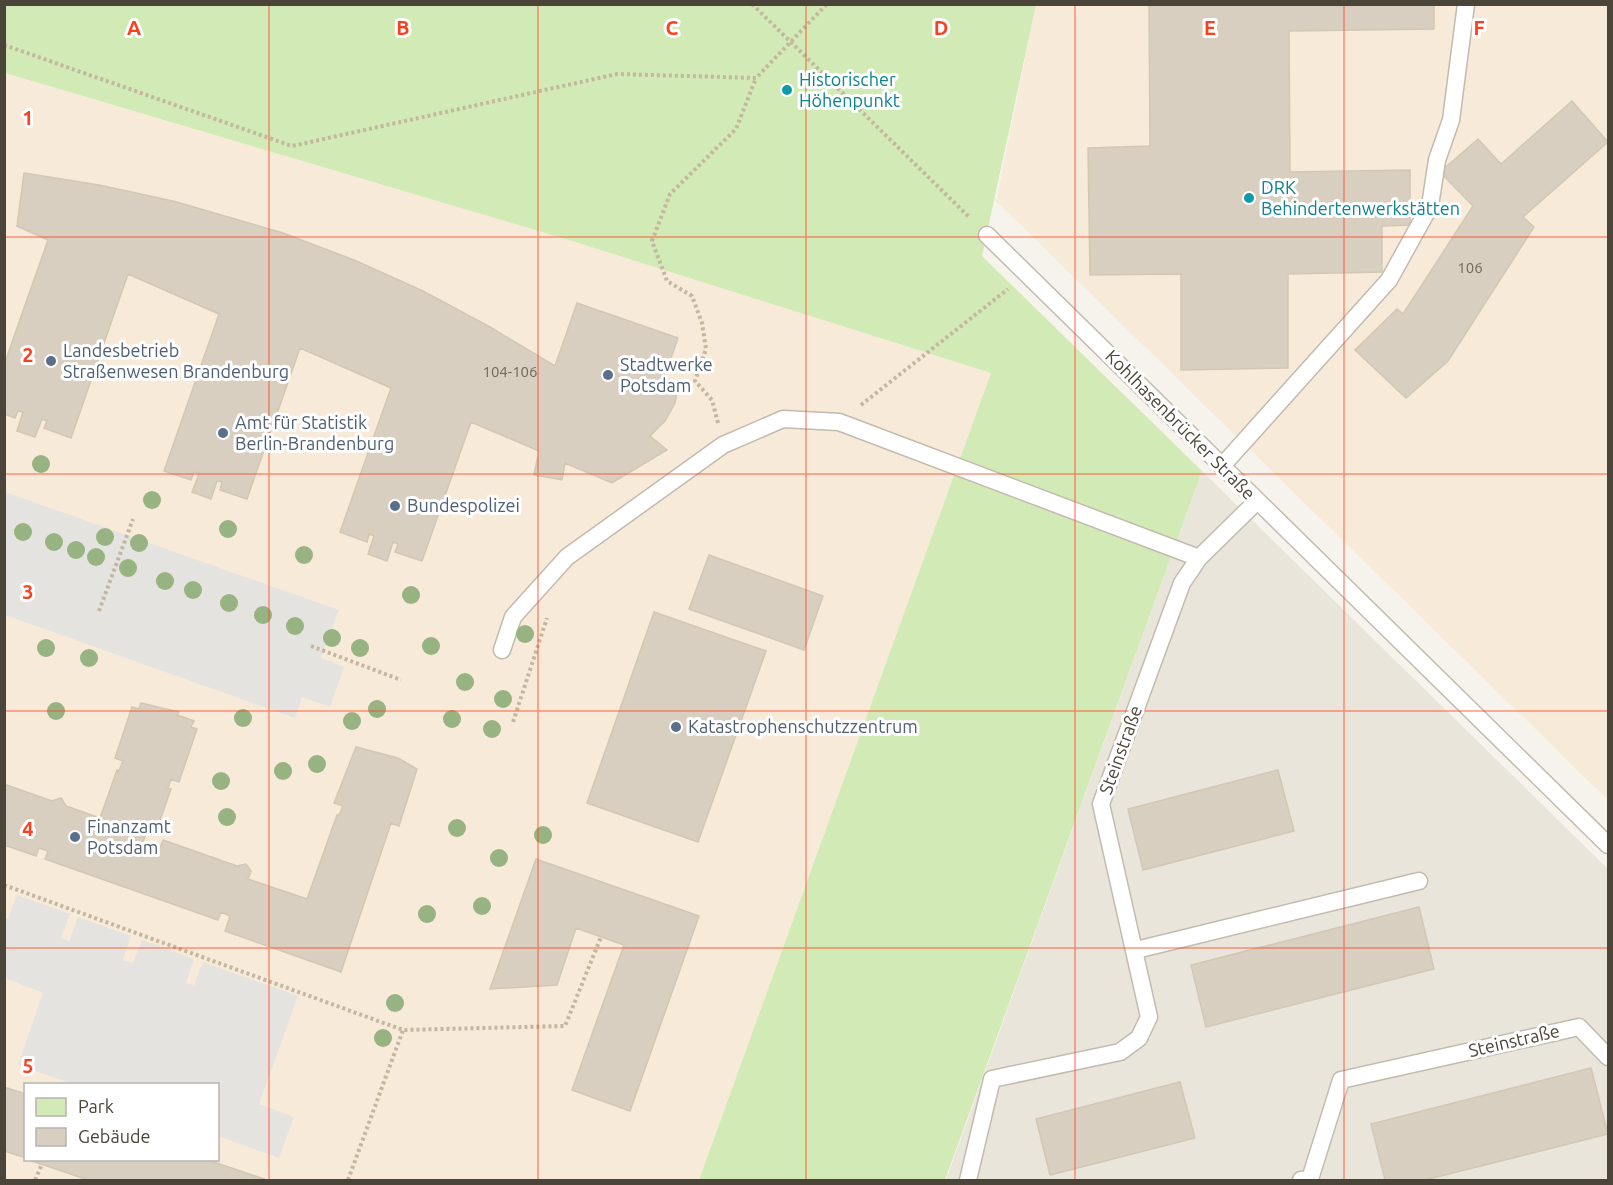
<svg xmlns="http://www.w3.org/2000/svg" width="1613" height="1185" font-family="Ubuntu,sans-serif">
  <rect width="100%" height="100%" fill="#f6f3ec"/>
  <path fill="#eae5da" d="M 1202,471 L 1608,869 L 1608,1180 L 946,1180 Z"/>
  <path fill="#f7ead8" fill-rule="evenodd" d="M 1036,5 L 1608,5 L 1608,800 L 996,201 Z
    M 4,73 L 569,240 L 991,373 L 699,1180 L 5,1180 ZM 26,1084 L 218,1084 L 218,1160 L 26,1160 Z"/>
  <path fill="#d2eab5" d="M 4,5 L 1036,5 L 982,256 L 1202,471 L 945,1180 L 699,1180 L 991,373 L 569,240 L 5,73 Z"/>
  <path fill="#e5e3e0" d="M 5,492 L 339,610 L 321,658 L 344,667 L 330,707 L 302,697 L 295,718 L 5,615 Z
    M 17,895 L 70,914 L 61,938 L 69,941 L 78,917 L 131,936 L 123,960 L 133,963 L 142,940 L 194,959 L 186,983 L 194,985 L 203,962 L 298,996 L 259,1104 L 294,1117 L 279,1158 L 218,1136 L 218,1084 L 73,1084 L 18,1065 L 43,993 L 5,978 L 5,918 L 8,919 Z"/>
  <path fill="#d8cfc1" stroke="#d3c7b4" stroke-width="1.5" d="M 1149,4 L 1434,4 L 1434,29 L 1289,31 L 1290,172 L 1410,170 L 1410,225 L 1382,226 L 1382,272 L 1288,274 L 1288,368 L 1181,370 L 1181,274 L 1090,275 L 1088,148 L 1150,146 Z
    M 1572,101 L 1608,142 L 1523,217 L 1534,227 L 1448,361 L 1406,398 L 1355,350 L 1397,309 L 1403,314 L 1473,206 L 1440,172 L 1478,139 L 1501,164 Z
    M 24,173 L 99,185 L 173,201 L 283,233 L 354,260 L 423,291 L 490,327 L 555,366 L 577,303 L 678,338 L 664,378 L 679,383 L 675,403 L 665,421 L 650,436 L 667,450 L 612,483 L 565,463 L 562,480 L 534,475 L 539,451 L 471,422 L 422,561 L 395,552 L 398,544 L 393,542 L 387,561 L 368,554 L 374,536 L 369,534 L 367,542 L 340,532 L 391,388 L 300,348 L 247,499 L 220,490 L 222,482 L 217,481 L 211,499 L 192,492 L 199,474 L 194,472 L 191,480 L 164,471 L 219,314 L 128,274 L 71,438 L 44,428 L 47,421 L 42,419 L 35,437 L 17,431 L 23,412 L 18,411 L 15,418 L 4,414 L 4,365 L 48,240 L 17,226 Z
    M 709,555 L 823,596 L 804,650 L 689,609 Z
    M 654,612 L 766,651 L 698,842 L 587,803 Z
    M 141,703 L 179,712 L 177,715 L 194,721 L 191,727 L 197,729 L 179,782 L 171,779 L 168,788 L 171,789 L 157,829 L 149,826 L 143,842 L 160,848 L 163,840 L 237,866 L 246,864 L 251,871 L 248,879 L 307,899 L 337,815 L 339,815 L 343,806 L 334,803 L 356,747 L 398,758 L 417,769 L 399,826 L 391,823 L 341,972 L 225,931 L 230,916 L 221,912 L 218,920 L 45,859 L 48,851 L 39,848 L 36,856 L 4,845 L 4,784 L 52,801 L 61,798 L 66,806 L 100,818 L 117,770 L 119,771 L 123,761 L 115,758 L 132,707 L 139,709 Z
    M 1278,770 L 1294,831 L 1143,870 L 1128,809 Z
    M 536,859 L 699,916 L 630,1111 L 572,1090 L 624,945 L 576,928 L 557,985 L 490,989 Z
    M 1419,907 L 1434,969 L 1206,1027 L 1191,965 Z
    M 1591,1068 L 1608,1134 L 1425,1180 L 1385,1180 L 1371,1124 Z
    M 1180,1082 L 1195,1138 L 1050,1175 L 1036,1119 Z
    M 4,1087 L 26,1094 L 26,1158 L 4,1151 Z
    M 29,1160 L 208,1160 L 267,1180 L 88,1180 Z"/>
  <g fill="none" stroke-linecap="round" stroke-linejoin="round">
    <g stroke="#c2bbae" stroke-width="19">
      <path id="lane" d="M 987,235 L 1608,845
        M 1222,466 L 1389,280 L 1430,206 L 1437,160 L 1451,120 L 1466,4
        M 502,650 L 513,617 L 567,557 L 723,445 L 783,419 L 839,422 L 1199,558
        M 1136,950 L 1419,881
        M 968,1180 L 992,1079 L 1120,1052 L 1139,1038 L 1149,1017 L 1101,804 L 1182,583 L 1199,558 L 1257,501
        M 1301,1180 L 1310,1179 L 1341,1080 L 1579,1027 L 1608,1057"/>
    </g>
    <path stroke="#c4b79f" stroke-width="4" stroke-dasharray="3 3" stroke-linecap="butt" d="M 752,4 L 970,218
      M 4,45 L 292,146 L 617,74 L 756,78 L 827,4
      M 861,405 L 1008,289
      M 718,423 L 712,400 L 695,381 L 706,349 L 702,323 L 692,296 L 667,281 L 652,241 L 670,194 L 736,129 L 756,78
      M 99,611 L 133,519
      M 311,646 L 401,680
      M 513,722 L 547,618
      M 4,885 L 403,1030 L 565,1026 L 601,937
      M 35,1180 L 42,1164
      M 348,1180 L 403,1030"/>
    <use href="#lane" stroke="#fff" stroke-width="16"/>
  </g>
  <g fill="#97b381">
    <circle cx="41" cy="464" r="9"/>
    <circle cx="152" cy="500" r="9"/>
    <circle cx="228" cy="529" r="9"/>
    <circle cx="23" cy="532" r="9"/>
    <circle cx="105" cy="537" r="9"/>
    <circle cx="54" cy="542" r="9"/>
    <circle cx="139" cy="543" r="9"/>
    <circle cx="76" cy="550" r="9"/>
    <circle cx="304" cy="555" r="9"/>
    <circle cx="96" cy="557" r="9"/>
    <circle cx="128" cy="568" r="9"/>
    <circle cx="165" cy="581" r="9"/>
    <circle cx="193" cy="590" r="9"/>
    <circle cx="411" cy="595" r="9"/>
    <circle cx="229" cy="603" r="9"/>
    <circle cx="263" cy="615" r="9"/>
    <circle cx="295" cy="626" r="9"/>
    <circle cx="525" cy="634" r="9"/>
    <circle cx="332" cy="638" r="9"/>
    <circle cx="431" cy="646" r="9"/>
    <circle cx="46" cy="648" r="9"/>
    <circle cx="360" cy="648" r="9"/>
    <circle cx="89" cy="658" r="9"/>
    <circle cx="465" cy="682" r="9"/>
    <circle cx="503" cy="699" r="9"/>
    <circle cx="377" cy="709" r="9"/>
    <circle cx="56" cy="711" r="9"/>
    <circle cx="243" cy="718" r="9"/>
    <circle cx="452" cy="719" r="9"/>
    <circle cx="352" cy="721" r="9"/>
    <circle cx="492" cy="729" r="9"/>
    <circle cx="317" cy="764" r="9"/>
    <circle cx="283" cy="771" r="9"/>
    <circle cx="221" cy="781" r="9"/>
    <circle cx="227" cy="817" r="9"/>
    <circle cx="457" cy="828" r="9"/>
    <circle cx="543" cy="835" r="9"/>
    <circle cx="499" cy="858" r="9"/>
    <circle cx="482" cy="906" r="9"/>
    <circle cx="427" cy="914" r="9"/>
    <circle cx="395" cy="1003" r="9"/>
    <circle cx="383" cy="1038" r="9"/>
  </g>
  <path fill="none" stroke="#fc3f1d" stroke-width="1.5" stroke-opacity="0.55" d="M 269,4 L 269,1180M 538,4 L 538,1180M 806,4 L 806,1180M 1075,4 L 1075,1180M 1344,4 L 1344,1180M 4,237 L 1608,237M 4,474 L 1608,474M 4,711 L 1608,711M 4,948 L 1608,948"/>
  <g fill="#0f9aa8" stroke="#fff" stroke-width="2">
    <circle cx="787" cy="90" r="6"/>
    <circle cx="1249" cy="198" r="6"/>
  </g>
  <g fill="#5c6f8a" stroke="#fff" stroke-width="2">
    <circle cx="51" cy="361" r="6"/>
    <circle cx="608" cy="375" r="6"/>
    <circle cx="223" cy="433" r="6"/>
    <circle cx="395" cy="506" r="6"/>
    <circle cx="676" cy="727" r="6"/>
    <circle cx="75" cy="837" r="6"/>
  </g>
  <g text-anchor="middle" stroke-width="6" stroke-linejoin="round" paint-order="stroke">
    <g font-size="15" fill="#6e675b">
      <text x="1470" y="273">106</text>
      <text x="510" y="377">104-106</text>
    </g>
    <g font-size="18" fill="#0d838f" stroke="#fff" text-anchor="start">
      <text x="799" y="86">Historischer<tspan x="799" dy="21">Höhenpunkt</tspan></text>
      <text x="1261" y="194">DRK<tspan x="1261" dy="21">Behindertenwerkstätten</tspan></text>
    </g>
    <g font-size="18" fill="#4e5e75" stroke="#fff" text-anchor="start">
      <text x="63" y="357">Landesbetrieb<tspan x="63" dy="21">Straßenwesen Brandenburg</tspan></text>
      <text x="620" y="371">Stadtwerke<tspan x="620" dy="21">Potsdam</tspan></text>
      <text x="235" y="429">Amt für Statistik<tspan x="235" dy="21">Berlin-Brandenburg</tspan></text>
      <text x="407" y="512">Bundespolizei</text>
      <text x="688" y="733">Katastrophenschutzzentrum</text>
      <text x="87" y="833">Finanzamt<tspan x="87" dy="21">Potsdam</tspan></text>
    </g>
    <g font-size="18" fill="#4b4439" stroke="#fff">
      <text transform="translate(1180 425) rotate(45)" y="6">Kohlhasenbrücker Straße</text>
      <text transform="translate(1121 750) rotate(-70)" y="6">Steinstraße</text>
      <text transform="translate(1514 1041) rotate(-13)" y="6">Steinstraße</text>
    </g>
  </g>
  <g font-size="20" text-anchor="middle" font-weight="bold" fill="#fc3f1d" stroke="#fff" stroke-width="6" stroke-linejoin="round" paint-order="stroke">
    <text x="134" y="35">A</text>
    <text x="403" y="35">B</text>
    <text x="672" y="35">C</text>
    <text x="941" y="35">D</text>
    <text x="1210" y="35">E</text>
    <text x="1479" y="35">F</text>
    <text x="28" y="125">1</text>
    <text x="28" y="362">2</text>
    <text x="28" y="599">3</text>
    <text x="28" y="836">4</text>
    <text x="28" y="1073">5</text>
  </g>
  <rect width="1613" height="1185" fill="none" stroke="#4b4439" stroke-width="12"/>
  <rect x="24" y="1083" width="195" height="78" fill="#ffffff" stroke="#b7b4b0" stroke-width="1.5"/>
  <rect x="36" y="1098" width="30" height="18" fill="#d2eab5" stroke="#b7b4b0" stroke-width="1.5"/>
  <text x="78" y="1113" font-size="18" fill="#4b4439">Park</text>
  <rect x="36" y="1128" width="30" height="18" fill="#d8cfc1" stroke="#b7b4b0" stroke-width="1.5"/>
  <text x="78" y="1143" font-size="18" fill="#4b4439">Gebäude</text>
</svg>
